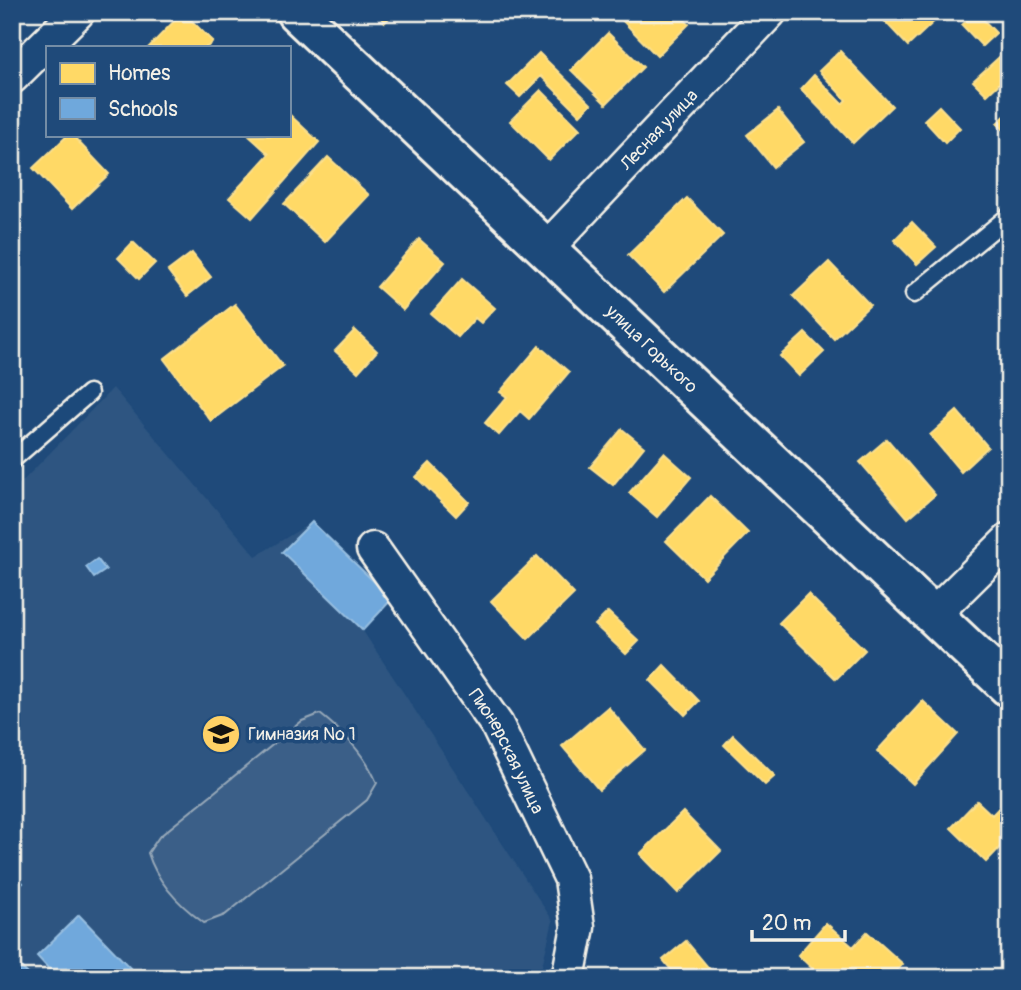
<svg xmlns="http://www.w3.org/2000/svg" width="1021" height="990" font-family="Pangolin,sans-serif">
  <rect width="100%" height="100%" fill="#1f4a7a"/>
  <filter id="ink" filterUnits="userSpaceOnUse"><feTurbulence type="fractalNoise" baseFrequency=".0143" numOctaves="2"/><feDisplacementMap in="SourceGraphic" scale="14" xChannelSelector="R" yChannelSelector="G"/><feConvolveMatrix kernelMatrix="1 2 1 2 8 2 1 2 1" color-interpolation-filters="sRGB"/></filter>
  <g filter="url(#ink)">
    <path fill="#2d5581" d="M 113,388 L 256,556 L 312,522 L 392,599 L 363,631 L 553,921 L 539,978 L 12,978 L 12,492 Z"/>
    <path fill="#3a5f88" stroke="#97a8b8" stroke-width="2" d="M 320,714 C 343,732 366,756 377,783 L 367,800 L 225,915 L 204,923 C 179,905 157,882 148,853 L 159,837 L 302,721 Z"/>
    <path fill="#ffd966" stroke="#fce08d" stroke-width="2" d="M 183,12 L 213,42 L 207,47 L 149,47 Z
      M 375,12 L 395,12 L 385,22 Z
      M 620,12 L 676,12 L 689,24 L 657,56 L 617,15 Z
      M 876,12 L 941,12 L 942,14 L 908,46 Z
      M 976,12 L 996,33 L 982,46 L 962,25 Z
      M 608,33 L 643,67 L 606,104 L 571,70 Z
      M 1009,48 L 1009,90 L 1001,82 L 987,95 L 973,81 Z
      M 840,51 L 892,106 L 853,143 L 801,89 L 814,75 L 842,104 L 846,100 L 819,71 Z
      M 539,53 L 591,104 L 580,115 L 541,76 L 520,97 L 507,85 Z
      M 541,90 L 580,129 L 549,160 L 510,121 Z
      M 939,106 L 960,128 L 945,143 L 924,120 Z
      M 778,110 L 804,142 L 773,167 L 747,135 Z
      M 1009,112 L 1009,136 L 997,123 Z
      M 289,114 L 319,142 L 252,218 L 229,198 L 269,154 L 249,136 L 289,135 Z
      M 68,135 L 72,135 L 109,174 L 72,209 L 33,168 Z
      M 328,157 L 369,195 L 325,242 L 284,204 Z
      M 687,198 L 723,235 L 664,292 L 628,255 Z
      M 912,222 L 936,247 L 917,264 L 894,240 Z
      M 1009,237 L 1009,255 L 1000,246 Z
      M 419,239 L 445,262 L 403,310 L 377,287 Z
      M 133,242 L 155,263 L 139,279 L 118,258 Z
      M 12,246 L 22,256 L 12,265 Z
      M 192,253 L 211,277 L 187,296 L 168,271 Z
      M 829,262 L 870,305 L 834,339 L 793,296 Z
      M 462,279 L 495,308 L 481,323 L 475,318 L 458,337 L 431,314 Z
      M 235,304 L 283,366 L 211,421 L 164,359 Z
      M 355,330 L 377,351 L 358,372 L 335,351 Z
      M 805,333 L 824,352 L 799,376 L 780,356 Z
      M 539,346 L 569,372 L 529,419 L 520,411 L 499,435 L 485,423 L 507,397 L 500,392 Z
      M 957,411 L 988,447 L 961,472 L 930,435 Z
      M 622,429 L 644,447 L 613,485 L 590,467 Z
      M 887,439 L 935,495 L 908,518 L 860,462 Z
      M 664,453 L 691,477 L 657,517 L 629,493 Z
      M 430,463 L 469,502 L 456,516 L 416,477 Z
      M 710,496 L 748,533 L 704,578 L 666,541 Z
      M 537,556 L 574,594 L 528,639 L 491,601 Z
      M 808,594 L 865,650 L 836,679 L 779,623 Z
      M 608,612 L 639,641 L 626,654 L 595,625 Z
      M 664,665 L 699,701 L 685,715 L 650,680 Z
      M 923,701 L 958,734 L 913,784 L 877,751 Z
      M 608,707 L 645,750 L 599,790 L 562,746 Z
      M 733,735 L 775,776 L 765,785 L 724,745 Z
      M 1009,797 L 1009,838 L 986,862 L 951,828 L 977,801 L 992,815 Z
      M 683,812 L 721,851 L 678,893 L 640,854 Z
      M 826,923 L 853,947 L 867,932 L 903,964 L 890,978 L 822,978 L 798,955 Z
      M 686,941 L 717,978 L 678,978 L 663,960 Z"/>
    <path fill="#6fa8dc" stroke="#97bee0" stroke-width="2" d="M 312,522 L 392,599 L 363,630 L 282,552 Z
      M 97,559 L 106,570 L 94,578 L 86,567 Z
      M 12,872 L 23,883 L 12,893 Z
      M 79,915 L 133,971 L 126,978 L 57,978 L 37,956 Z
      M 12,958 L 32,978 L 12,978 Z"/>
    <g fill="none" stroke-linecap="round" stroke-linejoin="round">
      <g stroke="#f4f1e8" stroke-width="21">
        <path id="service" d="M 914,294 L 1009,216
          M 12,460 L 89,393"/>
      </g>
      <g stroke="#f4f1e8" stroke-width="37">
        <g id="minor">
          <path d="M 12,77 L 78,12"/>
          <path id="s1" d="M 547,248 L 770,12"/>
          <path id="s2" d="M 373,549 L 497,725 L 571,879 L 578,927 L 568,978"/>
          <path d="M 933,615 L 1009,540"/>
        </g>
      </g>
      <g stroke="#f4f1e8" stroke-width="44">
        <g id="secondary">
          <path id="s3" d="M 296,12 L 1009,687"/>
        </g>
      </g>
      <use href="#service" stroke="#1f4a7a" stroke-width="16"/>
      <use href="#minor" stroke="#1f4a7a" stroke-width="32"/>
      <use href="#secondary" stroke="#1f4a7a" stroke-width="38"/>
    </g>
  </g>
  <defs>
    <g id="school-disc" transform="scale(2.0125)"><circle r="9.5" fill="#ffd166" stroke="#1f4a7a"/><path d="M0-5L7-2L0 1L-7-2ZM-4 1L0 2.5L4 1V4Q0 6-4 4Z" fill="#111"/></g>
  </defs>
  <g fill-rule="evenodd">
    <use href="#school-disc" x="221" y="734"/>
  </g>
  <g text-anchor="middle" stroke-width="7" stroke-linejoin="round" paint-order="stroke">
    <g font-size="18" fill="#f4f1e8" stroke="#1f4a7a">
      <text dy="6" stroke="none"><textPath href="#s1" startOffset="163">Лесная улица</textPath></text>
      <text dy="6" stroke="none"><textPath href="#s3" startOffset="490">улица Горького</textPath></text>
      <text dy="6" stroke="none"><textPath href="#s2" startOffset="243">Пионерская улица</textPath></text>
    </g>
    <g font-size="18" fill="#f4f1e8" stroke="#1f4a7a" text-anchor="start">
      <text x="248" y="740">Гимназия № 1</text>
    </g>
  </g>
  <rect width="1021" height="990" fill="none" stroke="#1f4a7a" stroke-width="42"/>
  <rect x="21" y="21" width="979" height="948" fill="none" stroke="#f4f1e8" stroke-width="2.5" filter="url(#ink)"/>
  <rect x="46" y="46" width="245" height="91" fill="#1f4a7a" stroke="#748da6" stroke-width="2"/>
  <rect x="60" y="63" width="35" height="21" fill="#ffd966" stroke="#748da6" stroke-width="2"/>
  <text x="108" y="80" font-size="21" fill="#f4f1e8">Homes</text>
  <rect x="60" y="98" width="35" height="21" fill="#6fa8dc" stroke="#748da6" stroke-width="2"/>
  <text x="108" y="116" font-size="21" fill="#f4f1e8">Schools</text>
  <path d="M752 930v10h93v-10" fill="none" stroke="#f4f1e8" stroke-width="3.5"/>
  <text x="762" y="930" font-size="21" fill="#f4f1e8" stroke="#1f4a7a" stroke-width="5" paint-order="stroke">20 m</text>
</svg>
